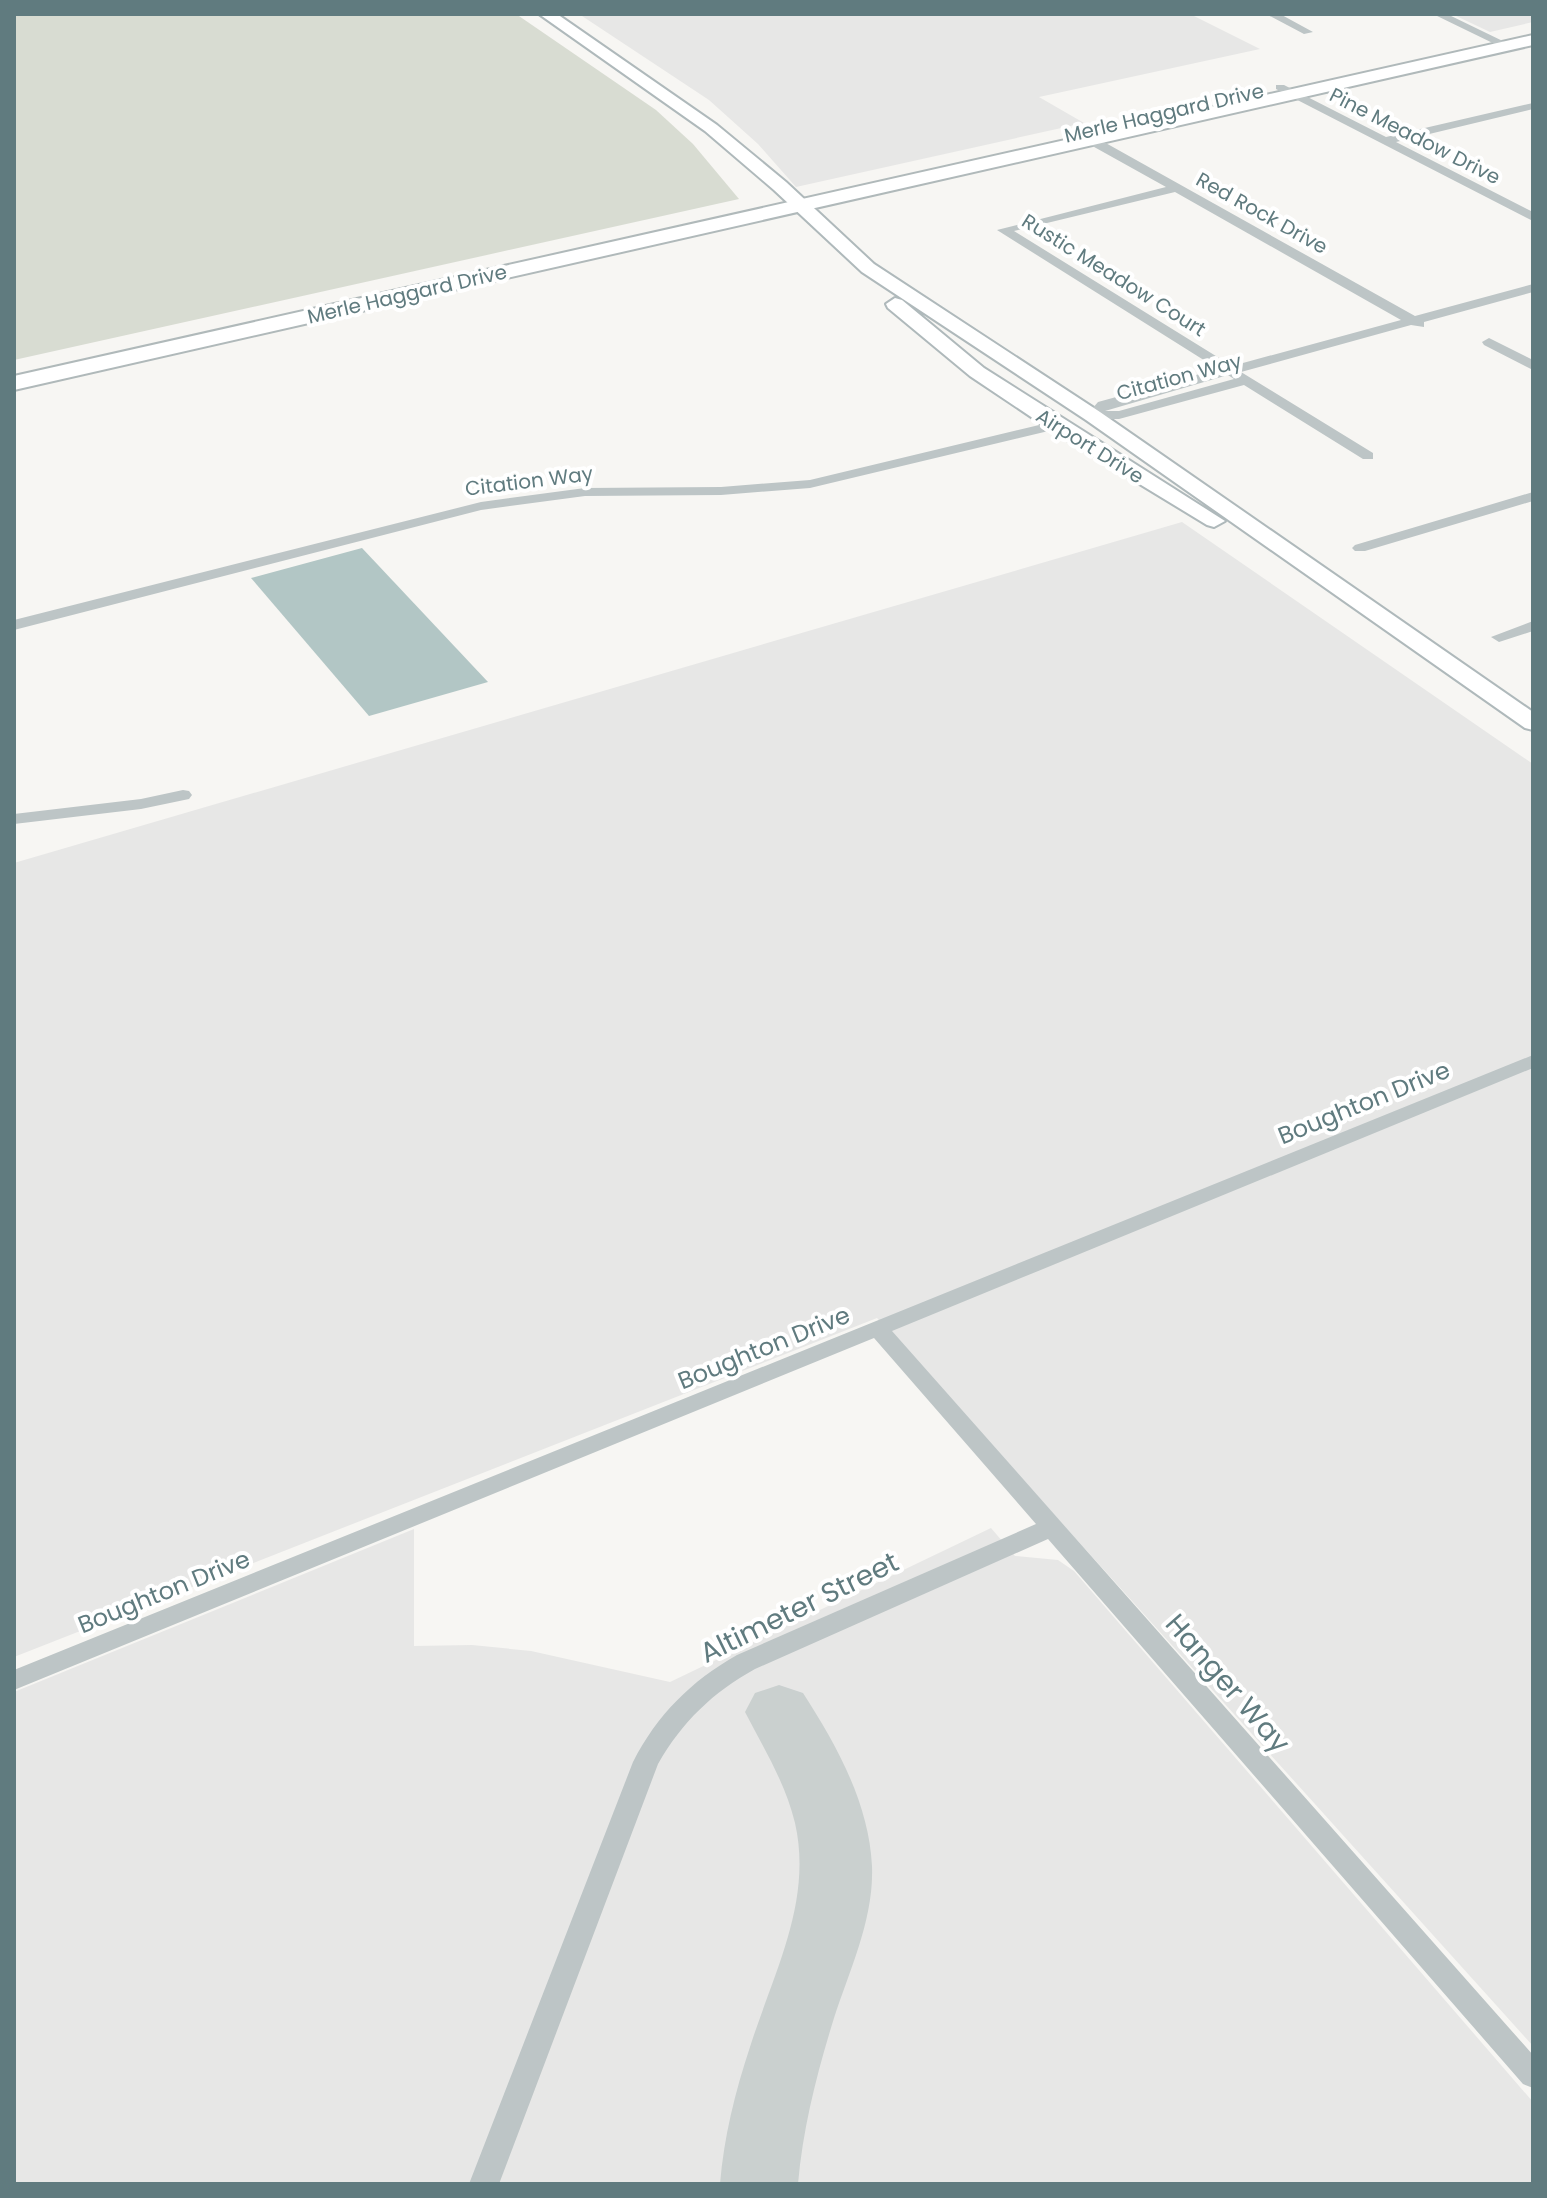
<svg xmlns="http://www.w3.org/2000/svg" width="1547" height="2198" font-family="Poppins,sans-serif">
  <rect width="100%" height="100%" fill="#f7f6f3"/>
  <path fill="#e7e7e6" d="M 579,14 L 1190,14 L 1260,49 L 1039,97 L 1084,123 L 796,187 L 758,144 L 709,100 Z
    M 1452,14 L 1533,14 L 1533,22 L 1490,32 Z
    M 1182,522 L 1533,764 L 1533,2046 L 877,1318 L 14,1657 L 14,863 Z
    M 991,1528 L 1015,1556 L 1058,1560 L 1074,1571 L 1533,2102 L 1533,2184 L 14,2184 L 14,1692 L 414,1529 L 414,1646 L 472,1645 L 531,1651 L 670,1682 Z"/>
  <path fill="#d8dcd2" d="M 14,14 L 516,14 L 656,110 L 693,144 L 739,199 L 14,360 Z"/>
  <path fill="#b2c6c5" d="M 362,548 L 488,682 L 369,716 L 251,578 Z"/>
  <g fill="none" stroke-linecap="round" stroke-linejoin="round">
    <path fill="#cad0cf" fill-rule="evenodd" d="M 779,1685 L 803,1693 C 836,1744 869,1803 872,1866 C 874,1919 850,1969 834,2018 C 817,2073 803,2127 798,2184 L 720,2184 C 724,2137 735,2092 750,2047 C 773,1974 813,1902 795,1823 C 785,1782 764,1749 745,1712 L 755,1693 Z"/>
    <g stroke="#afb9bb" stroke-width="4">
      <path id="secondary" d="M 539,14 L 557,14 L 717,125 L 786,182 L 874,264 L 1100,412 L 1533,712 L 1533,730 L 1525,728 L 1086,420 L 862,272 L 774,190 L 705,131 Z
        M 895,298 L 902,300 L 984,368 L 1225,521 L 1214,527 L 1207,525 L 1049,429 L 970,376 L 888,308 L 886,304 Z"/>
    </g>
    <g stroke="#b0b9ba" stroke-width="4">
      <path id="primary" d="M 1533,35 L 1533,45 L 14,390 L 14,376 Z"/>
    </g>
    <path fill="#bdc5c6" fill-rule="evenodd" d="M 1266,14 L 1280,14 L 1313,32 L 1304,34 Z
      M 1433,14 L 1447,14 L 1513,46 L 1503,48 Z
      M 1276,85 L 1284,85 L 1386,137 L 1533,103 L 1533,109 L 1396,142 L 1533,212 L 1533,221 L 1276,89 Z
      M 1087,137 L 1095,137 L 1415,316 L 1533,284 L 1533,292 L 1424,322 L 1424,327 L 1411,325 L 1241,372 L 1373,453 L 1373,459 L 1363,459 L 1244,385 L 1119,419 L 1088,419 L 1086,416 L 1098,402 L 1218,369 L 997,230 L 1166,187 L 1087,143 ZM 1175,192 L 1401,320 L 1232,366 L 1014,231 ZM 1228,375 L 1234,379 L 1119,411 L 1105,411 Z
      M 1489,338 L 1533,360 L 1533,370 L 1484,345 L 1482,342 Z
      M 1056,421 L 1063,425 L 1061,428 L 810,488 L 721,495 L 585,496 L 481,510 L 14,630 L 14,620 L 481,502 L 585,488 L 721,487 L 810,480 Z
      M 1533,492 L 1533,501 L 1365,551 L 1355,551 L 1352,548 L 1355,545 Z
      M 1533,621 L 1533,631 L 1499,642 L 1491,637 Z
      M 183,790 L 189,791 L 192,795 L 189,799 L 141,809 L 14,824 L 14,814 L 141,799 Z
      M 1533,1055 L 1533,1068 L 892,1331 L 1533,2055 L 1533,2088 L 1523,2084 L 1048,1539 L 755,1669 C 713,1692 682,1722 658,1764 L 499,2184 L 469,2184 L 633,1762 C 657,1715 691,1681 737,1655 L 1036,1524 L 874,1338 L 14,1690 L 14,1670 Z"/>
    <use href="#secondary" fill="#fff" fill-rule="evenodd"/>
    <use href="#primary" fill="#fff" fill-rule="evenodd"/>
  </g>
  <g text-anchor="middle" stroke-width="8" stroke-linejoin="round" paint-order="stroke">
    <g font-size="20" fill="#607b7f" stroke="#fff">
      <text transform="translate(1164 113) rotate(-13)" y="7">Merle Haggard Drive</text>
      <text transform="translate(1415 136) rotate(27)" y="7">Pine Meadow Drive</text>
      <text transform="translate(1262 213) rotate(29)" y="7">Red Rock Drive</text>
      <text transform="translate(1114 275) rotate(32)" y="7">Rustic Meadow Court</text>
      <text transform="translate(407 294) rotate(-13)" y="7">Merle Haggard Drive</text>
      <text transform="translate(1179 377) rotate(-15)" y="7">Citation Way</text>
      <text transform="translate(1090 446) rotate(32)" y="7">Airport Drive</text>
      <text transform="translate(529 481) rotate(-7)" y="7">Citation Way</text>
    </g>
    <g font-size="24" fill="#607b7f" stroke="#fff">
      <text transform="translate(1364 1103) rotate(-22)" y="8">Boughton Drive</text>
      <text transform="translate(764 1348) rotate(-22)" y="8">Boughton Drive</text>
      <text transform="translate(164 1592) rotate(-22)" y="8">Boughton Drive</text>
    </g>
    <g font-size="28" fill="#607b7f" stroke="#fff">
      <text transform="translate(799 1607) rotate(-26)" y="10">Altimeter Street</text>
      <text transform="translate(1228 1683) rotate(49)" y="10">Hanger Way</text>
    </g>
  </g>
  <rect width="1547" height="2198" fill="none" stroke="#607b7f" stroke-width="32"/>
</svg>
